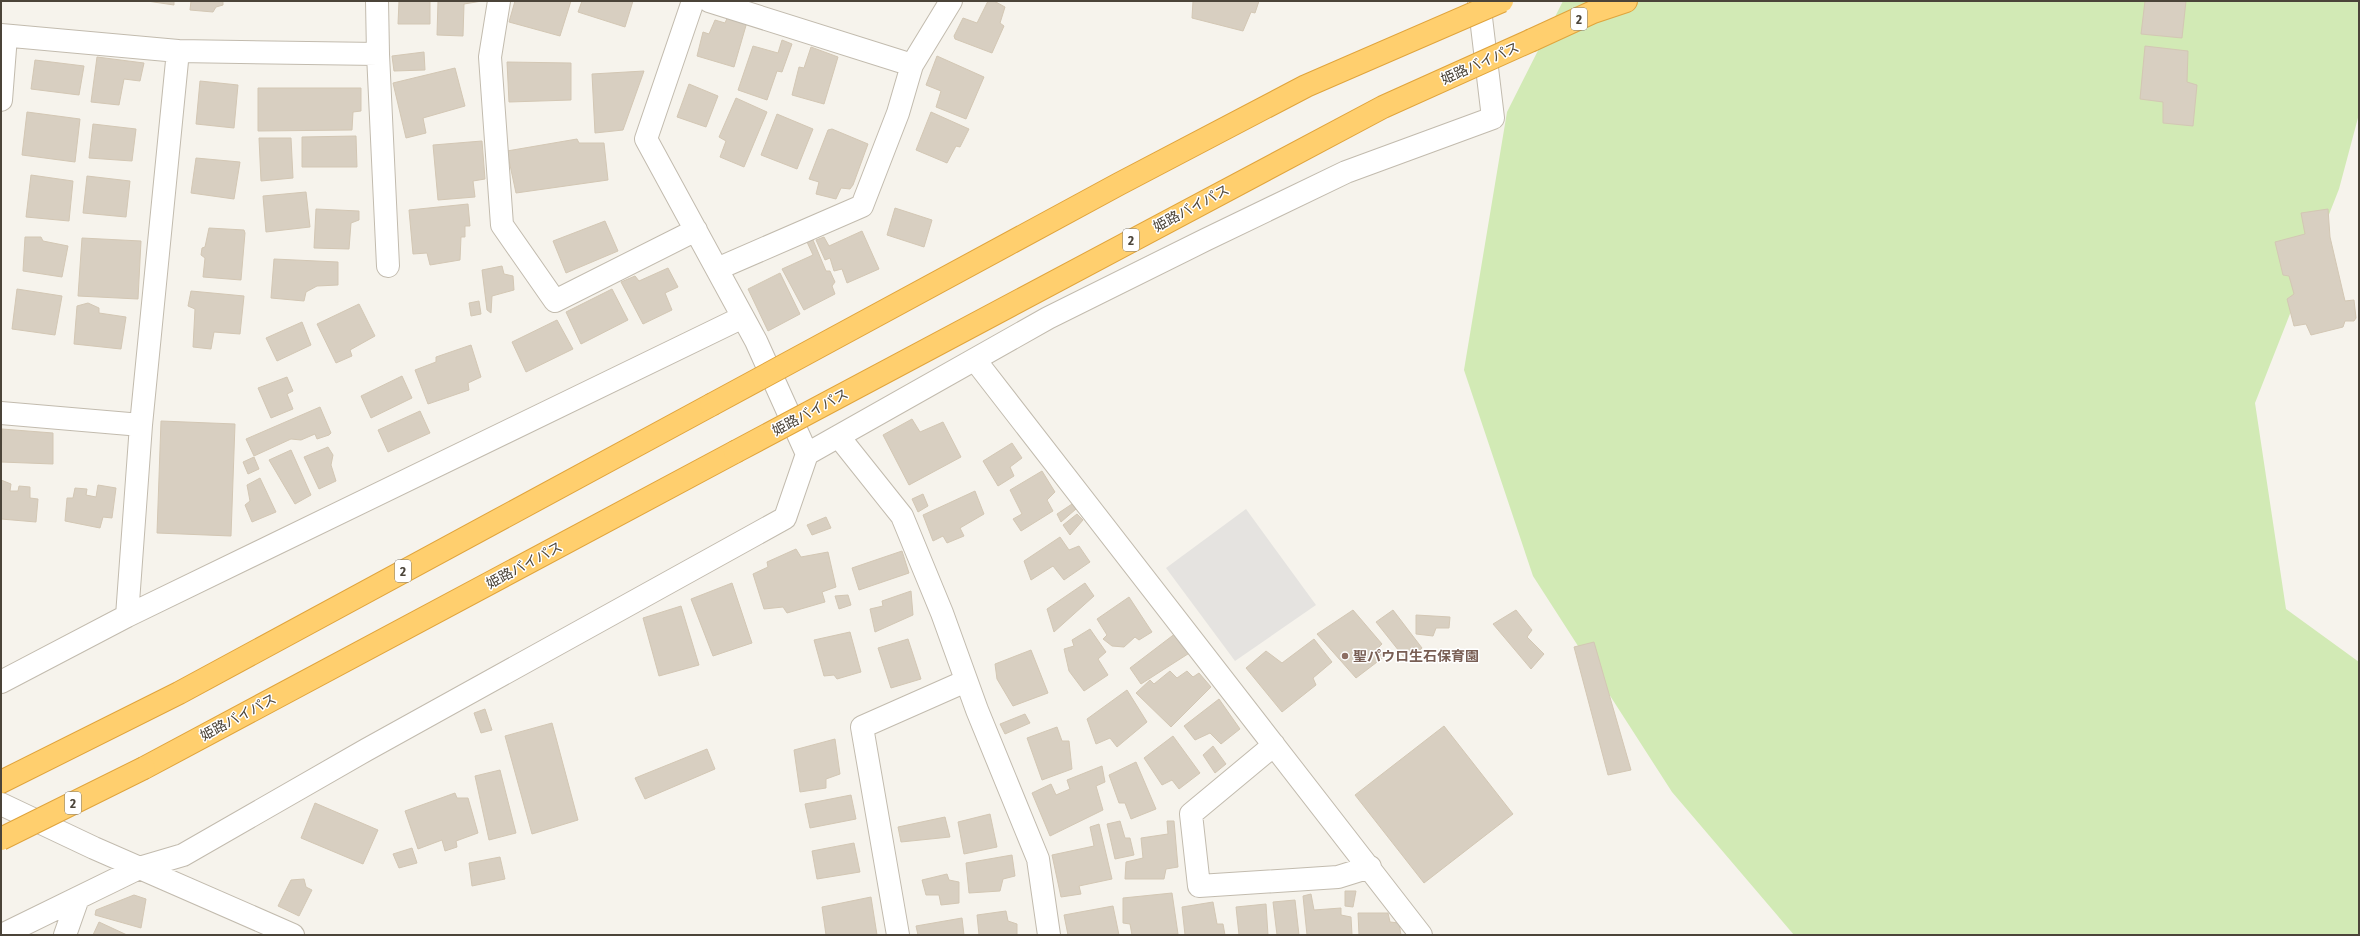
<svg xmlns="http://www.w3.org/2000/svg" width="2360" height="936" font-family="'Fira Sans Condensed','Noto Sans JP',sans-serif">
  <rect width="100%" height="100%" fill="#f6f3ec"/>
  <path fill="#d2eab5" d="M 1563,1 L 2359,1 L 2359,114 L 2339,189 L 2255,403 L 2286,609 L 2359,662 L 2359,935 L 1794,935 L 1672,792 L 1533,576 L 1464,370 L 1507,112 Z"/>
  <path fill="#e5e3e0" d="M 1246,509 L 1316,605 L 1235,661 L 1166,568 Z"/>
  <path fill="#d8cfc1" stroke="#d3c7b4" d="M 147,1 L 174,1 L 174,5 Z
    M 191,1 L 223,1 L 223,5 L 216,7 L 213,12 L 190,10 Z
    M 399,1 L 430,1 L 430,24 L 398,24 Z
    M 438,1 L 482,1 L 464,4 L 463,36 L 437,35 Z
    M 515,1 L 571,1 L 560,36 L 509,22 Z
    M 582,1 L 633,1 L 625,27 L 578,12 Z
    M 988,1 L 994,1 L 1005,7 L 1000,23 L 1004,26 L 992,53 L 955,39 L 954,36 L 963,18 L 977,23 Z
    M 1193,1 L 1259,1 L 1255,13 L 1251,12 L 1243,31 L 1192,18 Z
    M 2145,1 L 2186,1 L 2182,38 L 2141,34 Z
    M 728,16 L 747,22 L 734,67 L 697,56 L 703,32 L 709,34 L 715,20 L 725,23 Z
    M 782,40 L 792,44 L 782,72 L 777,71 L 767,100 L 738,90 L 753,46 L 778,53 Z
    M 2145,46 L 2188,51 L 2187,82 L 2197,85 L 2193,126 L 2163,123 L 2163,102 L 2140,99 Z
    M 811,47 L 838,57 L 824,104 L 792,95 L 799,67 L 804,68 Z
    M 424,52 L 425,70 L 394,71 L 392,56 Z
    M 937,56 L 984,77 L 966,119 L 936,107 L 941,91 L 926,85 Z
    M 97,57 L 144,63 L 140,81 L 124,79 L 119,105 L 91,102 Z
    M 35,60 L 84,66 L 79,95 L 31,89 Z
    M 507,62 L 571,63 L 571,100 L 509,102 Z
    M 455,68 L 465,106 L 423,118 L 426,133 L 406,138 L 393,83 Z
    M 644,71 L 623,130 L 595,133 L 592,74 Z
    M 200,81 L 238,85 L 234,128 L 196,124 Z
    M 689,84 L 718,96 L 706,127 L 677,117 Z
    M 258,88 L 361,88 L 361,111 L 353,112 L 352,130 L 258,131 Z
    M 736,98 L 767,112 L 744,167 L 720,157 L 726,141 L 719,137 Z
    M 27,112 L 80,119 L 75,162 L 22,155 Z
    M 931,112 L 969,129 L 960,147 L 956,146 L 947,163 L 916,150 Z
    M 777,114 L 813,129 L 797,169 L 761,155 Z
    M 93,124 L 136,129 L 132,161 L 89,158 Z
    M 832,129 L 868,144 L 853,185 L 850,189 L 841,188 L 836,199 L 816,194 L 819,182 L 809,179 L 828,130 Z
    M 356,136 L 357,167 L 302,167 L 302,137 Z
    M 259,138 L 291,138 L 293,178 L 261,181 Z
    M 577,139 L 579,143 L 604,143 L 608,180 L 516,193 L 507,151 Z
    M 482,141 L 485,179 L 473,181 L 475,197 L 438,200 L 433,145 Z
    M 196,158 L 240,162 L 234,199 L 191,193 Z
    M 31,175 L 73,181 L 69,221 L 26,217 Z
    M 87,176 L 130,181 L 126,217 L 83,213 Z
    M 306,192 L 310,227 L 266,232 L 263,196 Z
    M 468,204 L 470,226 L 465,226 L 465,237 L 461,237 L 460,260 L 430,265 L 427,253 L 413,254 L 409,210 Z
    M 895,208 L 932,220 L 924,247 L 887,235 Z
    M 316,209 L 359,211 L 359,220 L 351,223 L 349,249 L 314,248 Z
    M 2328,209 L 2330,237 L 2345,301 L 2354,300 L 2356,318 L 2354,321 L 2345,321 L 2343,327 L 2311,335 L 2306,324 L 2294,326 L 2287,299 L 2294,294 L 2289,276 L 2283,275 L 2275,242 L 2305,234 L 2301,213 Z
    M 605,221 L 618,251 L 566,273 L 553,241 Z
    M 209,228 L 244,230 L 245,233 L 241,280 L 203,277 L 205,258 L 201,255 L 202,248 L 205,247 Z
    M 862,231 L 879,269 L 847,283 L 842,269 L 834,271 L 830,258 L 825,260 L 816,240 L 824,237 L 829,246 Z
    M 25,237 L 41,237 L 43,241 L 68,246 L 62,277 L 23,271 Z
    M 82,238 L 141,241 L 138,299 L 78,296 Z
    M 813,240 L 826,271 L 830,271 L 835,282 L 832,286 L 835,294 L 804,310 L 782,269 L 813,255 L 807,242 Z
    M 274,259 L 338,262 L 338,285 L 317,286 L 306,292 L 304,301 L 271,298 Z
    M 502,266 L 504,274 L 513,276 L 514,290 L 492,296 L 491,313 L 487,310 L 482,270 Z
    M 668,268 L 678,287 L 665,293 L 672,310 L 643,324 L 621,282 L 635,276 L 639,281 Z
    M 780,273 L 800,314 L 768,331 L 748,289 Z
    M 17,289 L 62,296 L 55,335 L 12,329 Z
    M 612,289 L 628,320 L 581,344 L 566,312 Z
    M 191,291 L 244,296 L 240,334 L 214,332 L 211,349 L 193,347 L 195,309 L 188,306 Z
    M 479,301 L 481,314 L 471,316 L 469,303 Z
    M 88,303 L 99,308 L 99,313 L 126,317 L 121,349 L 74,344 L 77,306 Z
    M 359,304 L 375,336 L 350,350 L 352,356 L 336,363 L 317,324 Z
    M 557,320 L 573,349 L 526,372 L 512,342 Z
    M 302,322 L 311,345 L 277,361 L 266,338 Z
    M 471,345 L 481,377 L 468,383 L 469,390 L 428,404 L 415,370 L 436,362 L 436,357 Z
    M 402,376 L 412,398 L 371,418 L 361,396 Z
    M 287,377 L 293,391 L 287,394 L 293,409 L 271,418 L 258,388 Z
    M 320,407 L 331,433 L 329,435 L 317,439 L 315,434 L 301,440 L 291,439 L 254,456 L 246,439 Z
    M 420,411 L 430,433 L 388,452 L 378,430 Z
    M 912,419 L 920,432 L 943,422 L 961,457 L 909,485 L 883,435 Z
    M 161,421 L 235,424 L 231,536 L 157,533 Z
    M 2,429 L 53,433 L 53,464 L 1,462 Z
    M 1012,443 L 1022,458 L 1010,467 L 1014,476 L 998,486 L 983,461 Z
    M 328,447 L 333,455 L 331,465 L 336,481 L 319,489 L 304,457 Z
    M 291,450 L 311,495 L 295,504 L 269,460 Z
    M 254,457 L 259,469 L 248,474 L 243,462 Z
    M 1042,471 L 1055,492 L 1047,500 L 1053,511 L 1021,531 L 1013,519 L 1022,514 L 1010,490 Z
    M 260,478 L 276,512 L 252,522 L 245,505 L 250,501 L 247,485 Z
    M 1,480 L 11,484 L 10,491 L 18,491 L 19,486 L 30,487 L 30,498 L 38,499 L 36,522 L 1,519 Z
    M 98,485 L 116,488 L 112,518 L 103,517 L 100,528 L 65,521 L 67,498 L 73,498 L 75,488 L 87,489 L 86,495 L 96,497 Z
    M 975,491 L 984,514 L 960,528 L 964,536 L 947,543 L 943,536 L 933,541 L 923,515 Z
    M 923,494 L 928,506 L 918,512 L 912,499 Z
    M 1072,504 L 1076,509 L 1061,522 L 1057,514 Z
    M 1077,514 L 1083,520 L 1070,535 L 1063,525 Z
    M 826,517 L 831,528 L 812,535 L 807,525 Z
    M 1060,537 L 1069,550 L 1079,546 L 1090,562 L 1064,580 L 1053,566 L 1031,580 L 1024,561 Z
    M 796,549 L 801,557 L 828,552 L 836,587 L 822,592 L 825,602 L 787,613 L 783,607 L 764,609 L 753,574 L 768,567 L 767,562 Z
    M 902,551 L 909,573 L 859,590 L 852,568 Z
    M 732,583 L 752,643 L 713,656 L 691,599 Z
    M 1085,583 L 1094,596 L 1054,632 L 1047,609 Z
    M 911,591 L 913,615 L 875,632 L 870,609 L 883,606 L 882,601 Z
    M 848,595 L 851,605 L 839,609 L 835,596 Z
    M 1129,597 L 1152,632 L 1139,640 L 1135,637 L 1124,647 L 1112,646 L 1103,639 L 1107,635 L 1097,619 Z
    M 681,606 L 699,665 L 659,676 L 643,618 Z
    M 1353,610 L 1382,644 L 1378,648 L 1385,656 L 1356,678 L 1317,634 Z
    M 1393,610 L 1422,648 L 1415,654 L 1403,656 L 1376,622 Z
    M 1516,610 L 1532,630 L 1527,637 L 1544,654 L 1531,669 L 1493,624 Z
    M 1416,615 L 1450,617 L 1449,628 L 1436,628 L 1433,636 L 1416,634 Z
    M 1090,629 L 1106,652 L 1098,659 L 1108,675 L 1084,691 L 1069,671 L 1064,649 L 1074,646 L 1072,640 Z
    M 850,632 L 861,672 L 837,679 L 834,675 L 824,676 L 814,640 Z
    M 1176,633 L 1191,652 L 1141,684 L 1130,668 Z
    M 908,639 L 921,679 L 891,688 L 878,648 Z
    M 1314,639 L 1332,662 L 1313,678 L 1316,685 L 1282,712 L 1246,668 L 1266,651 L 1282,663 Z
    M 1594,642 L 1631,770 L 1608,775 L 1574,647 Z
    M 1031,650 L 1048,693 L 1013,706 L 997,679 L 995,664 Z
    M 1170,671 L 1177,678 L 1187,671 L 1193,677 L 1199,673 L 1211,687 L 1171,727 L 1136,693 L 1150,680 L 1154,684 Z
    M 1127,690 L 1147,722 L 1117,747 L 1110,738 L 1096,744 L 1087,719 Z
    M 1219,699 L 1240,729 L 1221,744 L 1210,733 L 1195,740 L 1184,726 Z
    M 485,709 L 492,730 L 481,733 L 474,713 Z
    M 1025,714 L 1030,723 L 1005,734 L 1000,724 Z
    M 552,723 L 578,820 L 532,834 L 505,736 Z
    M 1444,726 L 1513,814 L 1424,883 L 1355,795 Z
    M 1057,727 L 1062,741 L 1069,741 L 1072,769 L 1042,780 L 1027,738 Z
    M 1173,736 L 1200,773 L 1179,789 L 1172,780 L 1162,785 L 1144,758 Z
    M 835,739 L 840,774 L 826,779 L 826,788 L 800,792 L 794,750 Z
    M 1213,746 L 1226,764 L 1215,773 L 1203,755 Z
    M 707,749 L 715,769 L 645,799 L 635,778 Z
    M 1136,762 L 1156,809 L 1131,819 L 1125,803 L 1119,803 L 1109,775 Z
    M 1102,766 L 1105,782 L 1096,786 L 1103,810 L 1050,836 L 1032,793 L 1051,784 L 1056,795 L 1070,789 L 1067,780 Z
    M 500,770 L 516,833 L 489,840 L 475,776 Z
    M 455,793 L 457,798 L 468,798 L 478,833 L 456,841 L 457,847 L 445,851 L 442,840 L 418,849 L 405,811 Z
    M 851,795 L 856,819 L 810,828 L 805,804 Z
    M 315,803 L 378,830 L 363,864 L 301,838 Z
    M 990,814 L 997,847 L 964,854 L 958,822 Z
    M 945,817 L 950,837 L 901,842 L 898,827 Z
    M 1120,821 L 1125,838 L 1130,838 L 1134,855 L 1115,859 L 1107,824 Z
    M 1167,821 L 1174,821 L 1178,867 L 1166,869 L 1164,879 L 1125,879 L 1126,862 L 1143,858 L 1141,838 L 1168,834 Z
    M 1099,824 L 1112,879 L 1079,886 L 1081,894 L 1061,897 L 1052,855 L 1094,846 L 1090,827 Z
    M 854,843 L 860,872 L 817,879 L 812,851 Z
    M 412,848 L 417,863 L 399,868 L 393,854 Z
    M 1012,855 L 1015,876 L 1003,879 L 1000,891 L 969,893 L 966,863 Z
    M 500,857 L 505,879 L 472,886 L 469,863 Z
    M 947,874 L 949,880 L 959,882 L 959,903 L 941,905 L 939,895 L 926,895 L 922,880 Z
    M 304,879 L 306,887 L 312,890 L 299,916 L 278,906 L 291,880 Z
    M 1345,891 L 1356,891 L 1353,907 L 1345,906 Z
    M 1172,893 L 1178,934 L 1132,935 L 1130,924 L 1123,923 L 1123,898 Z
    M 1311,894 L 1314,910 L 1341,908 L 1341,915 L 1351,917 L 1352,935 L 1307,935 L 1303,896 Z
    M 134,895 L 146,899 L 141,928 L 95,915 L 96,910 Z
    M 871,897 L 877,935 L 826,935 L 822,907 Z
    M 1295,900 L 1299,935 L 1277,935 L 1273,902 Z
    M 1213,902 L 1217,924 L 1223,924 L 1225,935 L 1185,935 L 1182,907 Z
    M 1266,904 L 1268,935 L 1239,935 L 1236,907 Z
    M 1113,906 L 1119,935 L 1068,935 L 1064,915 Z
    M 1006,911 L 1008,921 L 1017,924 L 1017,935 L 979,935 L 977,915 Z
    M 1358,913 L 1388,913 L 1390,922 L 1399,923 L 1401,935 L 1359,935 Z
    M 962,918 L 964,935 L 918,935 L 916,926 Z
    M 99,922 L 127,935 L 93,935 Z"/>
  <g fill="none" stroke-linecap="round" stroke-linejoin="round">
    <g stroke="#c2bbae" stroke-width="24">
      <path id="minor" d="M 499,1 L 490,57 L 502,225 L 555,301 L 696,230
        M 693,1 L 646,139 L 756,341 L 807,454
        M 709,1 L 912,65
        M 1,35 L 178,51
        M 378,54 L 388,266
        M 1,100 L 6,36
        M 717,269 L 862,206 L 898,113 L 912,65 L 951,1
        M 975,360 L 1421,935
        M 1,413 L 141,425
        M 839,437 L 902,516 L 942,613 L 977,710 L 1038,859 L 1049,935
        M 127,616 L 141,425 L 178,51 L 378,54 L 377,1
        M 1,682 L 127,616 L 743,317
        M 1274,745 L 1191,814 L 1199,886 L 1338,877 L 1370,867
        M 1,804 L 94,848 L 293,935
        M 2,935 L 139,868 L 183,855 L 366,750 L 785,518 L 807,454 L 1048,318 L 1205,240 L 1346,172 L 1493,118 L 1479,1
        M 65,935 L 78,898
        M 898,935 L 862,727 L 966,681"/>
    </g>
    <g stroke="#e0a43c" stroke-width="24">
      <path id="motorway" d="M 1532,40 L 1593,12 L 1626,1
        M 144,768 L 735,452
        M 1,782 L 179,693 L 711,405"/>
    </g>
    <use href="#minor" stroke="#fff" stroke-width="22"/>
    <use href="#motorway" stroke="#ffcf6e" stroke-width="22"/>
    <g stroke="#e0a43c" stroke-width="24" stroke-linecap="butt">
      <path id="motorway-bridge" d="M 711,405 L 1119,184 L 1306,86 L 1502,1
        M 735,452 L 1383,107 L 1532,40
        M 1,839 L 144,768"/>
    </g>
    <use href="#motorway-bridge" stroke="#ffcf6e" stroke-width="22"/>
  </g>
  <circle fill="#8d6e63" stroke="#fff" stroke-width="1.5" cx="1345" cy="656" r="4"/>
  <g text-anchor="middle" stroke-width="3" stroke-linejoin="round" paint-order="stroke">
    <g fill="#fff" stroke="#817c74" stroke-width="1">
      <rect x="1571" y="8" width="16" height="22" rx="3"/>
      <rect x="1123" y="229" width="16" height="22" rx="3"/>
      <rect x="395" y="560" width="16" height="22" rx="3"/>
      <rect x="65" y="792" width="16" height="22" rx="3"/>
    </g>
    <g font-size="13" font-weight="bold" fill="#4b4439">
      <text x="1579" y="24">2</text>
      <text x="1131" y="245">2</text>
      <text x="403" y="576">2</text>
      <text x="73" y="808">2</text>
    </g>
    <g font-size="14" fill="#4b4439" stroke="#fff">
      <text transform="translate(1480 63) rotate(-24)" y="5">姫路バイパス</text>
      <text transform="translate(1191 208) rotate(-28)" y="5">姫路バイパス</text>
      <text transform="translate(810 412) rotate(-28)" y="5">姫路バイパス</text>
      <text transform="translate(524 565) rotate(-28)" y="5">姫路バイパス</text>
      <text transform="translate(238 717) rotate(-28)" y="5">姫路バイパス</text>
    </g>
    <g font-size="14" font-weight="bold" fill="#785e54" stroke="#fff" text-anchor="start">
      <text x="1353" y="661">聖パウロ生石保育園</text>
    </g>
  </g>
  <rect width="2360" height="936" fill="none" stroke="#4b4439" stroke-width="4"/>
</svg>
